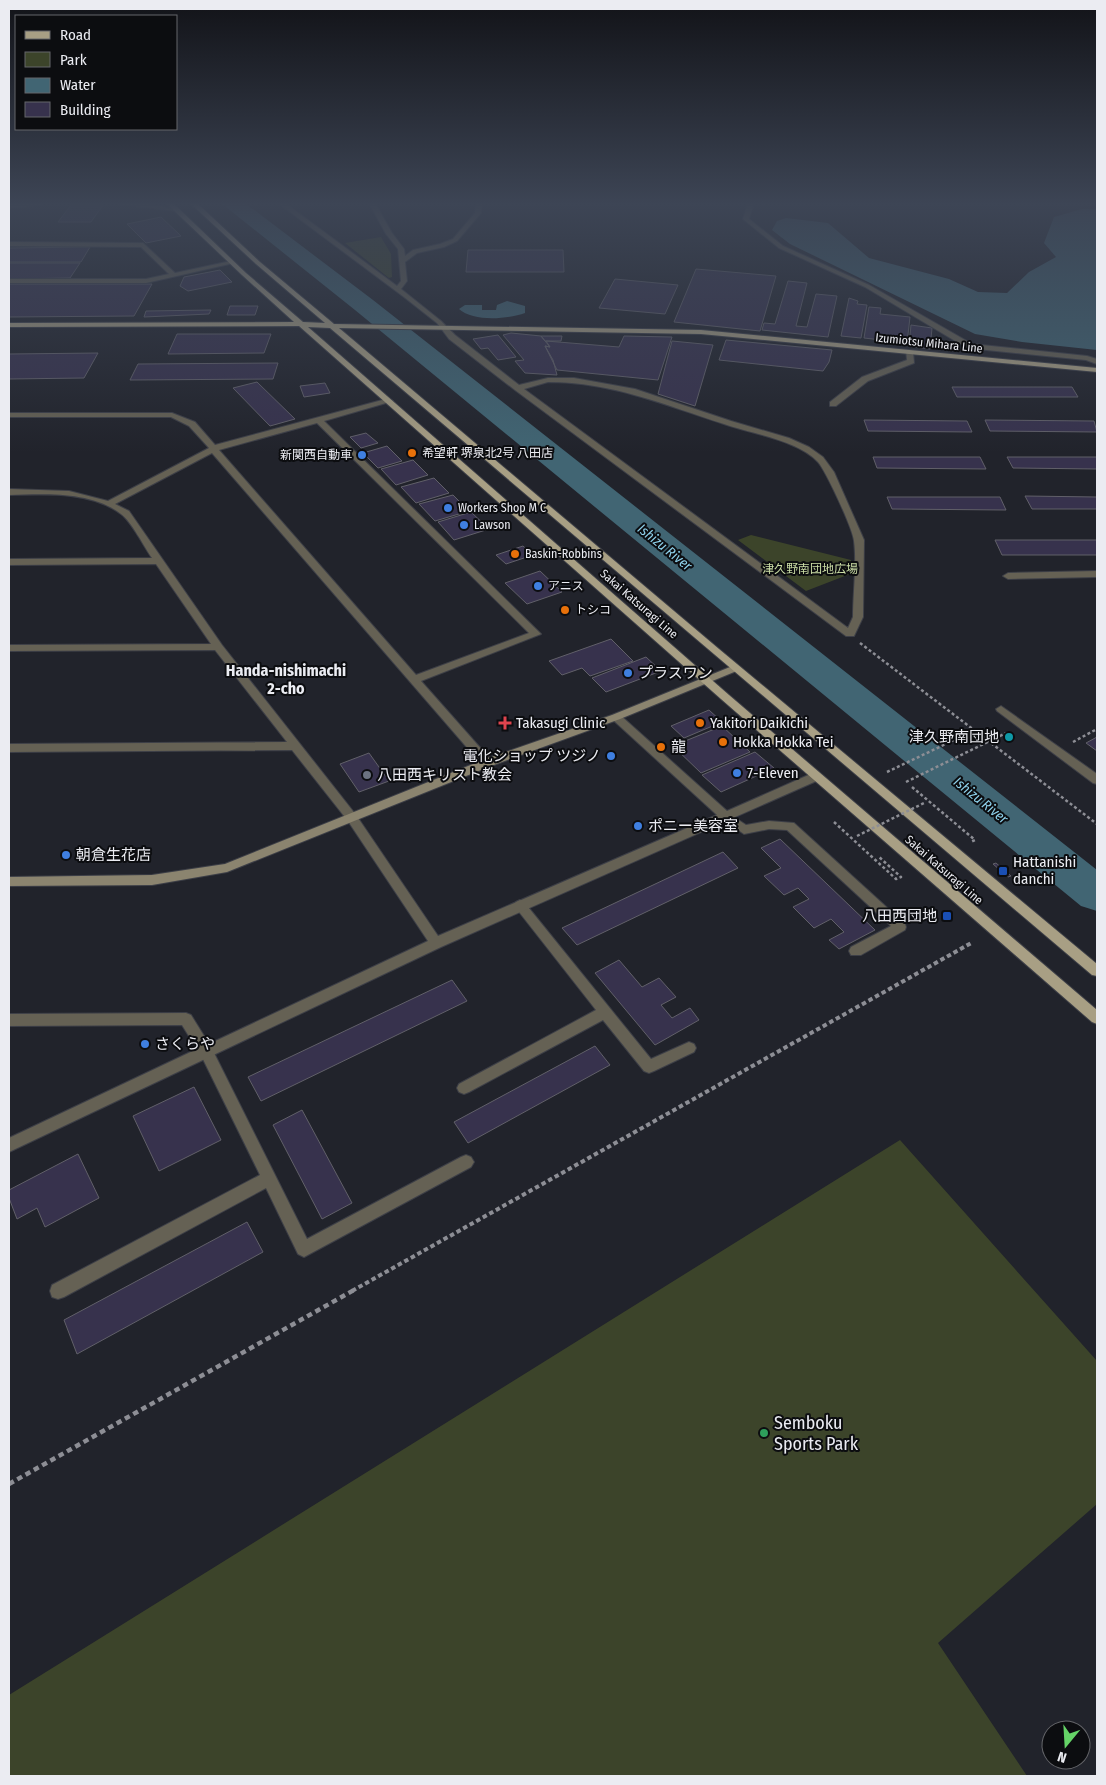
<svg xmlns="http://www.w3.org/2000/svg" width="1106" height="1785" font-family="'Fira Sans Condensed','Noto Sans JP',sans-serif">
  <rect width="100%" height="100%" fill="#21232b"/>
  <path fill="#3c442a" d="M 381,237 L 391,254 L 392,277 L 389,278 L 345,243 Z
    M 751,535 L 851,560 L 850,574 L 806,591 L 738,540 Z
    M 900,1140 L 1097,1361 L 1097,1504 L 938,1643 L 1027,1776 L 9,1776 L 9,1695 Z"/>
  <path fill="#416573" d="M 1082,209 L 1097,209 L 1097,350 L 1022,342 L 975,334 L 790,244 L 772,230 L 777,221 L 786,218 L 828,223 L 869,258 L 949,279 L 978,292 L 1007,293 L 1029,272 L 1056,257 L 1044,243 L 1054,217 Z
    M 507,301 L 525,306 L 525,313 C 508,319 473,322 459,309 L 465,305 L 482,305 L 482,310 L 496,310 L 497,305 Z"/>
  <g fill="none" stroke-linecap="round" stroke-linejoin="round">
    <path fill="#416573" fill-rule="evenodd" d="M 221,203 L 245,203 L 373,300 L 1097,870 L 1097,911 L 1081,906 L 355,310 Z"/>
  </g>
  <path fill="#37324d" stroke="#616069" d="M 71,205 L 103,205 L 91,222 L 58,222 Z
    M 161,217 L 181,236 L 146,243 L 127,224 Z
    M 90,247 L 81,262 L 9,262 L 9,248 Z
    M 468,250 L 563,250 L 564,272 L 466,272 Z
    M 9,263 L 80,263 L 70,278 L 9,279 Z
    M 696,269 L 776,276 L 760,331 L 674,322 Z
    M 220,270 L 232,282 L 188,291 L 180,286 L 184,277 Z
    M 615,279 L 678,285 L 665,314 L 599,308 Z
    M 788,281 L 807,283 L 796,326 L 807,327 L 816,294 L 837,296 L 828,337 L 762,330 L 764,323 L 775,324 Z
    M 9,284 L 152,284 L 134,316 L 9,317 Z
    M 849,298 L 858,301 L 857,304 L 867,305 L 861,338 L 841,336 Z
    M 230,306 L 258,306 L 255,315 L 227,315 Z
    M 869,307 L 881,308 L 880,314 L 910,317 L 907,343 L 864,338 Z
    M 211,310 L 209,314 L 144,317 L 146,311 Z
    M 911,325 L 932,328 L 930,349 L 909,346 Z
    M 511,333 L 541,336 L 550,347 L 545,346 L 553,360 L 557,375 L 525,373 L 515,361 L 524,360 L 503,335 Z
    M 177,334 L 271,334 L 264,353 L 168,354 Z
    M 498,335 L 516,357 L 498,360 L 488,348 L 481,349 L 473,339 Z
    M 541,336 L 562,336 L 561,341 L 545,341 Z
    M 624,336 L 672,337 L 658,380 L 557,370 L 545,346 L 550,347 L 546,341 L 619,347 Z
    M 726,340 L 832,350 L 829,362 L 823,371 L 719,360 Z
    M 672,341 L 713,345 L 695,406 L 658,394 Z
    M 98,353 L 84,378 L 9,379 L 9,354 Z
    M 278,363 L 273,379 L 130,380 L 138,364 Z
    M 257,382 L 295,419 L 270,426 L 233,388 Z
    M 325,383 L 330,393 L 304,397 L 300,386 Z
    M 952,387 L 1072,387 L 1078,397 L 957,397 Z
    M 864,420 L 967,421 L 972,432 L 868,431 Z
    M 985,420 L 1094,421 L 1097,432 L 990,431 Z
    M 366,433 L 378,443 L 361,448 L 350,437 Z
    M 387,446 L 402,461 L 378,468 L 363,453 Z
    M 873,457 L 980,457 L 986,469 L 877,468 Z
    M 1007,457 L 1097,457 L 1097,469 L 1013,468 Z
    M 413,460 L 428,475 L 396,485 L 381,469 Z
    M 434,478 L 449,493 L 416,503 L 401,487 Z
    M 453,495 L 469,511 L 435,521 L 419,504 Z
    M 1025,496 L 1097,497 L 1097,509 L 1032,509 Z
    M 887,497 L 1000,497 L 1006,510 L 892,509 Z
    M 471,512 L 489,529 L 454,540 L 438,522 Z
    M 995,540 L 1097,540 L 1097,555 L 1002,555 Z
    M 523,546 L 533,555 L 506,564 L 496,555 Z
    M 540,571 L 562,592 L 527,604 L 505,583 Z
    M 611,639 L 633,661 L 590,676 L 582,668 L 562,675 L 549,661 Z
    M 646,657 L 661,671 L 606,692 L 592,678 Z
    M 709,710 L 722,722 L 684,738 L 671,726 Z
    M 722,726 L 750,752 L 701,773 L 673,746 Z
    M 1097,737 L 1097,751 L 1086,743 Z
    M 755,752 L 774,768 L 721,792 L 702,775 Z
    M 369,753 L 389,781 L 359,792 L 340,764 Z
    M 780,839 L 875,930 L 839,949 L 829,940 L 844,932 L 831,919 L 814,928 L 793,907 L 809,899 L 798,888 L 784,895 L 764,876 L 781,868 L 761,848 Z
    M 723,852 L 738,868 L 577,945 L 562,928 Z
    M 996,863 L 1011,876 L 1008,877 L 993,864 Z
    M 619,960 L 642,987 L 659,978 L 676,997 L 661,1005 L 672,1018 L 690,1008 L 699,1020 L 655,1045 L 595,973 Z
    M 452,980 L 467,1001 L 261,1101 L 248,1077 Z
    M 595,1046 L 610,1065 L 468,1143 L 454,1122 Z
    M 194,1087 L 221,1140 L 159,1171 L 133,1116 Z
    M 302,1110 L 352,1203 L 322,1219 L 273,1125 Z
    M 78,1154 L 99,1198 L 45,1227 L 37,1208 L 17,1219 L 9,1198 L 9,1190 Z
    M 247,1222 L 263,1252 L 77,1354 L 64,1320 Z"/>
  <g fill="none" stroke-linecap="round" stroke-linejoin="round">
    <g stroke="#3d3f47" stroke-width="2">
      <path id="lane" d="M 1001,706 L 1097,774 L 1097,784 L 1093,783 L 997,711 L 996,709 Z
        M 725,811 L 746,825 L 769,821 L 794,823 L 905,924 L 906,927 L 905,930 L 861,955 L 851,955 L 849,951 L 851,947 L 891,926 L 787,830 L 769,829 L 744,834 L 721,818 L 719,815 L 721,812 Z
        M 520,900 L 524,902 L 651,1059 L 689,1042 L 694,1044 L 696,1048 L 694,1052 L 654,1071 L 649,1073 L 644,1071 L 603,1020 L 469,1092 L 464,1094 L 459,1092 L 457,1088 L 459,1084 L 596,1010 L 516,908 L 514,905 L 516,902 Z
        M 206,1045 L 211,1047 L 307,1239 L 461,1157 L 466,1155 L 471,1157 L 474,1162 L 471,1167 L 304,1257 L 298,1254 L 266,1188 L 64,1297 L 58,1299 L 52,1297 L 50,1291 L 52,1285 L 260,1175 L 199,1051 L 201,1047 Z"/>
    </g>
    <g stroke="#3d3f47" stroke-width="2">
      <path id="street" d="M 44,203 L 41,205 L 9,208 L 9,204 Z
        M 112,203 L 138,203 L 178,209 L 175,211 Z
        M 278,203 L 285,203 L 397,286 L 401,281 L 398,249 L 386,234 L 369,203 L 375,203 L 392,233 L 404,249 L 405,256 L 413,250 L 440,244 L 453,239 L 475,213 L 476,203 L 482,203 L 481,213 L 457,241 L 444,247 L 417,253 L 405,262 L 407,281 L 401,289 L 441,321 L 455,335 L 519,385 L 548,378 L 574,378 L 635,389 L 731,421 L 789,438 L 809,447 L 823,457 L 834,472 L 864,540 L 863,617 L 854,636 L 846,636 L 515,390 L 449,339 L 437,323 L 404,297 ZM 548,382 C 613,382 664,405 724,424 C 752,434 798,440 818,462 C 826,471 853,529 854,541 C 857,564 853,593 853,617 L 848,628 L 524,389 Z
        M 748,203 L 754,203 L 749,219 L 783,246 L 869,285 L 972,344 L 1087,356 L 1097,359 L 1097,364 L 1086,360 L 967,348 L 865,287 L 779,248 L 743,219 Z
        M 9,242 L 143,243 L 175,273 L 231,261 L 234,263 L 146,283 L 9,283 L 9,279 L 146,279 L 169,274 L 141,247 L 9,246 Z
        M 906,350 L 913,352 L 914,363 L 868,381 L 836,406 L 830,406 L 830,402 L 862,377 L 907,360 Z
        M 386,399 L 393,401 L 324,421 L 541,634 L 421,681 L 491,760 L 493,763 L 491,766 L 483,766 L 212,453 L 115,504 L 129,511 L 222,645 L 356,815 L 438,936 L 717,815 L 612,719 L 611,717 L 612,715 L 620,715 L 727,811 L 813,773 L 817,772 L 823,776 L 821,779 L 441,947 L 9,1152 L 9,1138 L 197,1049 L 182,1025 L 9,1026 L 9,1014 L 186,1013 L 191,1015 L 209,1044 L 428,941 L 348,821 L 292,750 L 9,752 L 9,744 L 287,742 L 215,650 L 9,651 L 9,645 L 211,644 L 156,564 L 9,565 L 9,559 L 152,558 C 144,547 132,522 121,514 C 91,491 45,494 9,495 L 9,489 L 69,491 L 108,501 L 209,448 L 189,426 L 171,417 L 9,417 L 9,413 L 172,413 L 195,422 L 215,445 ZM 317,423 L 529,633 L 416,675 L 219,450 Z
        M 1097,571 L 1097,577 L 1008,579 L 1003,576 L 1008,573 Z"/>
    </g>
    <g stroke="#3d3f47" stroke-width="2">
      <path id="secondary" d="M 735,665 L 740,668 L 739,670 L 620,719 L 491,766 L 227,872 L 152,885 L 9,886 L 9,877 L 152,875 L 225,864 L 483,760 L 612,715 Z"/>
    </g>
    <g stroke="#3d3f47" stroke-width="2">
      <path id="primary" d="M 166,203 L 173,203 L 246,273 L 303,322 L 325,323 L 256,264 L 190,203 L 197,203 L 260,262 L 334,324 L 701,330 L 1097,368 L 1097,372 L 701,334 L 339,328 L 719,649 L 1097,964 L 1097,976 L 1092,975 L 330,328 L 308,327 L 729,695 L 1097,1010 L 1097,1024 L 1092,1022 L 721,699 L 299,326 L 9,327 L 9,323 L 294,322 L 242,275 Z"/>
    </g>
    <path stroke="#8d8e95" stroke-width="2.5" stroke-dasharray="3 2.5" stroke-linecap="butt" d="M 860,643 L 1097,824
      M 1073,742 L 1097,729
      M 887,772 L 973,731
      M 906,782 L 1006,733
      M 912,787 L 975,840 L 971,842
      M 834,822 L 896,879 L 901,877 L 878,856"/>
    <path stroke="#8d8e95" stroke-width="4" stroke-dasharray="4.5 3" stroke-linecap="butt" d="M 352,1291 L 973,942"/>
    <path stroke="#8d8e95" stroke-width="4.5" stroke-dasharray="5.5 4" stroke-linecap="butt" d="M 9,1484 L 354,1290"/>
    <use href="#lane" fill="#656154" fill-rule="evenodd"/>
    <use href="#street" fill="#656154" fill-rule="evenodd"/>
    <use href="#secondary" fill="#8b846f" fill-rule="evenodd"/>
    <use href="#primary" fill="#a89f84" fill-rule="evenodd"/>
    <path stroke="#8d8e95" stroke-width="2.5" stroke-dasharray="3 2.5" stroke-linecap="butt" d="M 857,836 L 924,803"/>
  </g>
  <linearGradient id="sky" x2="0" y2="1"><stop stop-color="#121318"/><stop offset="0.45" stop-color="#3d4555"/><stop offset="1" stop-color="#3d4555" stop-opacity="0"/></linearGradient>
  <rect width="1106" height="453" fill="url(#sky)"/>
  <g fill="#e8710a" stroke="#0c0d10" stroke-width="2">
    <circle cx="412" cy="453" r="5"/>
    <circle cx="515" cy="554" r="5"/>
    <circle cx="565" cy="610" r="5"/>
    <circle cx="700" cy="723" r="5"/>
    <circle cx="723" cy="742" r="5"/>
    <circle cx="661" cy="747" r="5"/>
  </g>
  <g fill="#3f7fe0" stroke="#0c0d10" stroke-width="2">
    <circle cx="362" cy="455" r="5"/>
    <circle cx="448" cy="508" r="5"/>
    <circle cx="464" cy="525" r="5"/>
    <circle cx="538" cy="586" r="5"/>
    <circle cx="628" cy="673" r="5"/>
    <circle cx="611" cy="756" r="5"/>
    <circle cx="737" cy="773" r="5"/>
    <circle cx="638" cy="826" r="5"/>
    <circle cx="66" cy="855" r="5"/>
    <circle cx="145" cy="1044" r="5"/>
  </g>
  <path fill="#e0444e" stroke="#0c0d10" stroke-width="2" d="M502.5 715.5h5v5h5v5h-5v5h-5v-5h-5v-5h5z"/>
  <circle fill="#0f9aa8" stroke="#0c0d10" stroke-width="2" cx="1009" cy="737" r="5"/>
  <circle fill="#6b7280" stroke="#0c0d10" stroke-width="2" cx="367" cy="775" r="5"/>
  <g fill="#1a4fb4" stroke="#0c0d10" stroke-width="2">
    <rect x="998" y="866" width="10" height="10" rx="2.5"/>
    <rect x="942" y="911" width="10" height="10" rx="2.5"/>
  </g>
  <circle fill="#2e9e5b" stroke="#0c0d10" stroke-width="2" cx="764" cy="1433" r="5"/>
  <g text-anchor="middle" stroke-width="4" stroke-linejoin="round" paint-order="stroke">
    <g font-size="12" fill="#ebecf2" stroke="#0c0d10">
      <text transform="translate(929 343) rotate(6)" y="4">Izumiotsu Mihara Line</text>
      <text transform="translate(639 604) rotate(41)" y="4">Sakai Katsuragi Line</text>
      <text transform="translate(944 870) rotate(41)" y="4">Sakai Katsuragi Line</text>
    </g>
    <g font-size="12" fill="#ebecf2" stroke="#0c0d10" text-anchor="start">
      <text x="422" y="457">希望軒 堺泉北2号 八田店</text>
      <text x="352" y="459" text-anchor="end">新関西自動車</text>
      <text x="458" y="512">Workers Shop M C</text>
      <text x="474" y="529">Lawson</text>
      <text x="525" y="558">Baskin-Robbins</text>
      <text x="548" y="590">アニス</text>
      <text x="575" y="614">トシコ</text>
    </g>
    <g font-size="12" fill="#ccdea6" stroke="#0c0d10">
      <text x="810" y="573">津久野南団地広場</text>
    </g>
    <g font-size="14" font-style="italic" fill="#8ed1eb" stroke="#0c0d10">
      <text transform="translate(665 547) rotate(39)" y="5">Ishizu River</text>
      <text transform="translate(981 800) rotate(39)" y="5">Ishizu River</text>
    </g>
    <g font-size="15" fill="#ebecf2" stroke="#0c0d10" text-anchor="start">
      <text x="638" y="678">プラスワン</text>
      <text x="516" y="728">Takasugi Clinic</text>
      <text x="710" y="728">Yakitori Daikichi</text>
      <text x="999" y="742" text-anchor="end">津久野南団地</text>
      <text x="733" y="747">Hokka Hokka Tei</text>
      <text x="671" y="752">龍</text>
      <text x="601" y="761" text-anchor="end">電化ショップ ツジノ</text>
      <text x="747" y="778">7-Eleven</text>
      <text x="377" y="780">八田西キリスト教会</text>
      <text x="648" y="831">ポニー美容室</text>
      <text x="76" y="860">朝倉生花店</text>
      <text x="1013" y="867">Hattanishi<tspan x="1013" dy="17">danchi</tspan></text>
      <text x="937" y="921" text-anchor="end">八田西団地</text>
      <text x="155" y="1049">さくらや</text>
    </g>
    <g font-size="16" font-weight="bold" fill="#ebecf2" stroke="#0c0d10">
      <text x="286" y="676">Handa-nishimachi<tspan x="286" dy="18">2-cho</tspan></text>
    </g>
    <g font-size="18" fill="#ebecf2" stroke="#0c0d10" text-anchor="start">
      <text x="774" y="1429">Semboku<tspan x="774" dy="21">Sports Park</tspan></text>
    </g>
  </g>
  <rect width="1106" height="1785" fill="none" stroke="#ebecf2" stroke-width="20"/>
  <rect x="15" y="15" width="162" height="115" fill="#0c0d10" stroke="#65666a"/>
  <rect x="25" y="31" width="25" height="8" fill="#a89f84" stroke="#65666a"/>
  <text x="60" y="40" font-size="15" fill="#ebecf2">Road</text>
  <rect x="25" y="52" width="25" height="15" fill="#3c442a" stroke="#65666a"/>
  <text x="60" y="65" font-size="15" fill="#ebecf2">Park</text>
  <rect x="25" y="78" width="25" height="15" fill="#416573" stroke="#65666a"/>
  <text x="60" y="90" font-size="15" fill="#ebecf2">Water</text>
  <rect x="25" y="102" width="25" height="15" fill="#37324d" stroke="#65666a"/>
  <text x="60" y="115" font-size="15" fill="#ebecf2">Building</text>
  <g transform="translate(1066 1745) rotate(198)"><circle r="24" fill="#0c0d10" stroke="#65666a"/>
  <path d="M0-4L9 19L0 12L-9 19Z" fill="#65d467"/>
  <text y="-8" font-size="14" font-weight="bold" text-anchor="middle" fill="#ebecf2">N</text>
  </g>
</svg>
